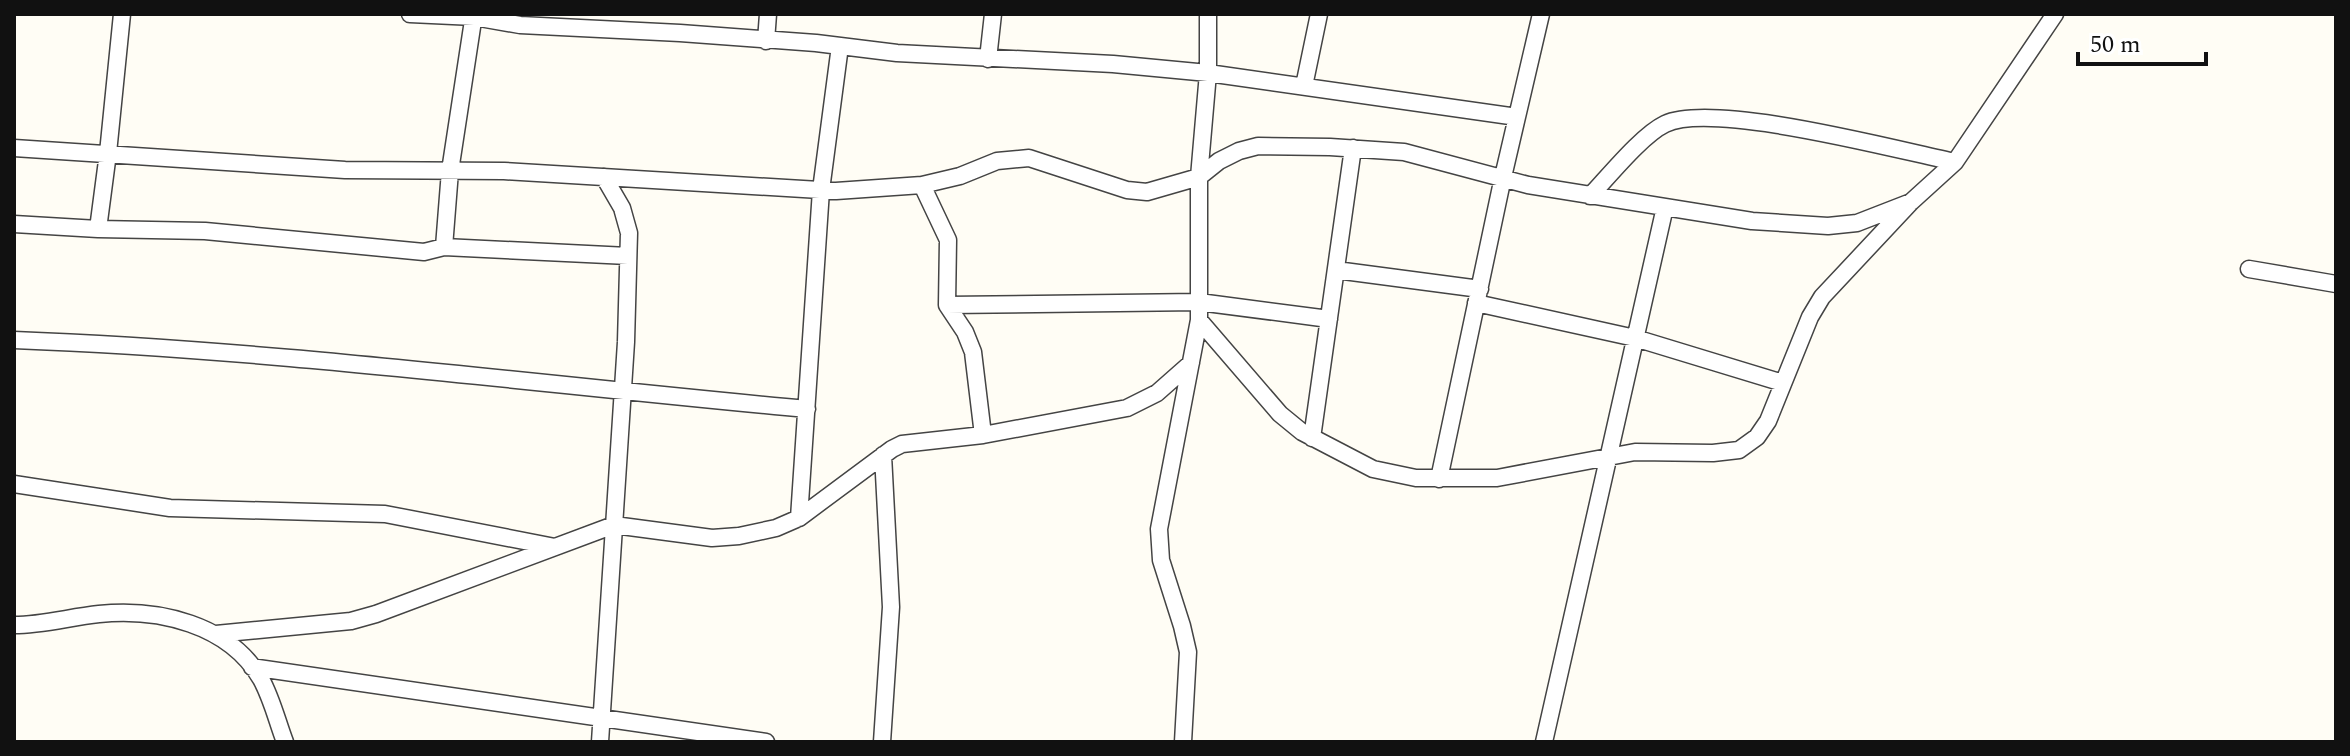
<svg xmlns="http://www.w3.org/2000/svg" width="2350" height="756" font-family="Spectral,serif">
  <rect width="100%" height="100%" fill="#fffdf5"/>
  <g fill="none" stroke-linecap="round" stroke-linejoin="round">
    <g stroke="#444" stroke-width="19">
      <path id="minor" d="M 410,14 L 474,17 L 520,25 L 680,33 L 816,43 L 897,53 L 1113,64 L 1208,73 L 1517,117
        M 766,41 L 768,14
        M 988,59 L 993,14
        M 1304,86 L 1319,14
        M 14,148 L 345,170 L 504,171 L 836,191 L 922,185 L 960,176 L 997,161 L 1029,158 L 1127,190 L 1147,192 L 1199,177 L 1219,161 L 1239,151 L 1258,146 L 1330,147 L 1404,152 L 1528,185 L 1752,221 L 1828,226 L 1857,223 L 1911,202
        M 922,185 L 948,240 L 947,305 L 965,332 L 973,352 L 983,435
        M 1590,196 C 1609,176 1642,135 1665,124 C 1713,101 1897,150 1955,162
        M 14,224 L 98,229 L 205,231 L 424,252 L 444,247 L 628,256
        M 98,229 L 108,153 L 122,14
        M 444,247 L 450,171 L 474,14
        M 2249,269 L 2336,284
        M 1336,270 L 1480,289
        M 1476,303 L 1635,338 L 1783,383
        M 947,305 L 1199,302 L 1329,319
        M 1199,320 L 1280,414 L 1302,432 L 1373,469 L 1416,478 L 1497,478 L 1635,452 L 1713,453 L 1739,450 L 1757,437 L 1768,421 L 1810,317 L 1822,297 L 1911,202 L 1955,162 L 2055,14
        M 14,340 C 279,350 543,385 807,409
        M 1312,438 L 1353,148
        M 1439,479 L 1503,177 L 1541,14
        M 14,484 L 170,508 L 385,514 L 555,547
        M 799,518 L 821,190 L 840,46
        M 14,625 C 43,625 70,617 99,614 C 158,608 229,624 261,679 C 272,699 277,721 285,742
        M 216,634 L 351,621 L 376,614 L 614,525 L 712,538 L 739,536 L 776,528 L 799,518 L 892,449 L 902,444 L 983,435 L 1127,408 L 1157,393 L 1191,363
        M 252,667 L 766,742
        M 600,742 L 626,342 L 629,233 L 622,208 L 604,177
        M 882,742 L 891,607 L 883,455
        M 1183,742 L 1188,652 L 1182,626 L 1161,560 L 1159,529 L 1199,320 L 1199,177 L 1208,73 L 1208,14
        M 1544,742 L 1665,207"/>
    </g>
    <use href="#minor" stroke="#fff" stroke-width="16"/>
  </g>
  <rect width="2350" height="756" fill="none" stroke="#111111" stroke-width="32"/>
  <path d="M2078 52v12h128v-12" fill="none" stroke="#111111" stroke-width="4"/>
  <text x="2090" y="52" font-size="24" fill="#111111" stroke="#ffffff" stroke-width="6" paint-order="stroke">50 m</text>
</svg>
